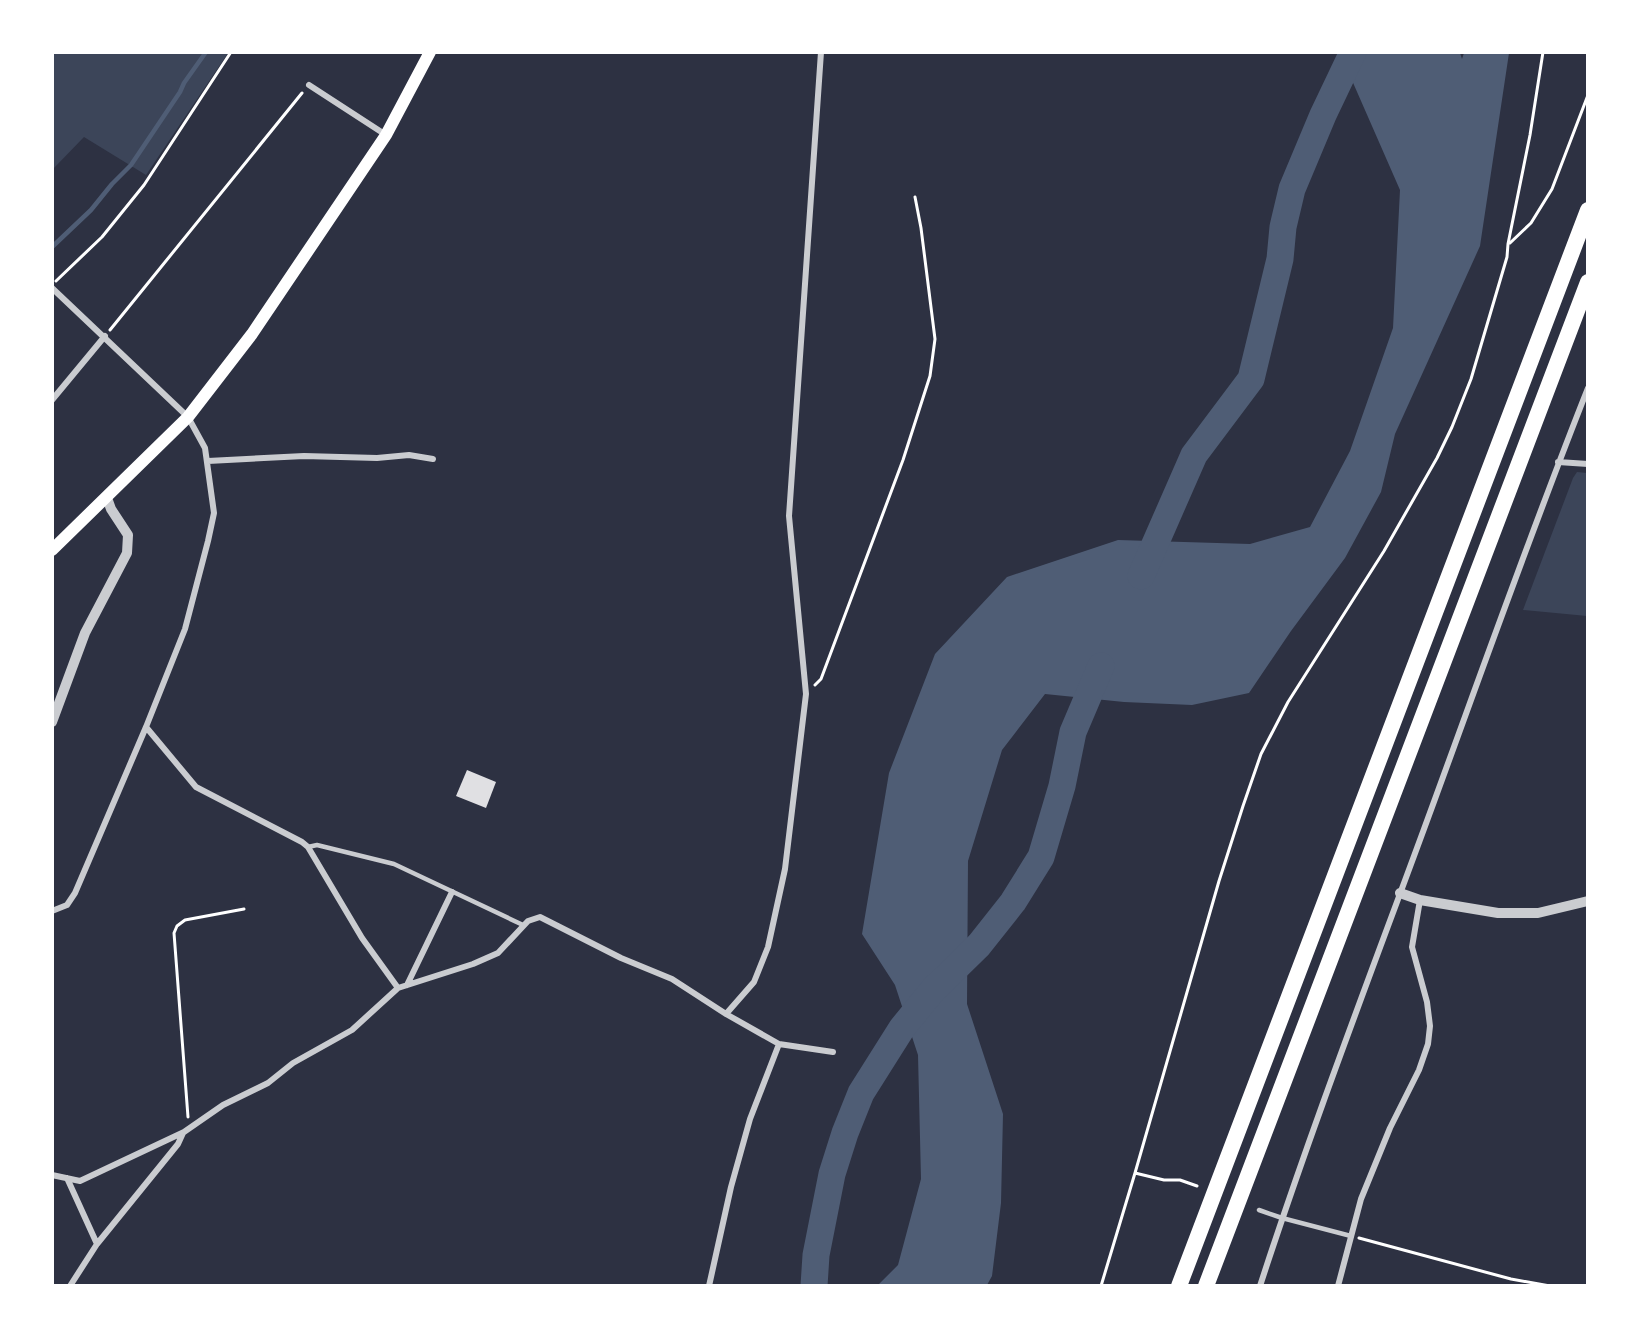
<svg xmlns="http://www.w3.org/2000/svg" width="1640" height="1338" font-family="'PT Sans Narrow',sans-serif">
  <rect width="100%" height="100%" fill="#2d3142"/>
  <path fill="#3c4559" d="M 53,52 L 228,52 L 228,53 L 146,175 L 84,137 L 53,169 Z
    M 1577,472 L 1587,473 L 1587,616 L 1523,610 L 1573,478 Z"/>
  <path fill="#4f5d75" d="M 1340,53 L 1460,53 L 1462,59 L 1464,53 L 1509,53 L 1480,246 L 1395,434 L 1381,492 L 1345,558 L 1291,631 L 1249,693 L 1192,705 L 1124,702 L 1045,694 L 1002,750 L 968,861 L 967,1004 L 1003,1114 L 1001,1203 L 992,1276 L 987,1285 L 878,1285 L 898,1265 L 921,1179 L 918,1055 L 895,985 L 862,934 L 889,773 L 935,654 L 1007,577 L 1118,540 L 1250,544 L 1310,527 L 1350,451 L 1393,328 L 1400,190 Z"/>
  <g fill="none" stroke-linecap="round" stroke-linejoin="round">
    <path stroke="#4f5d75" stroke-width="4.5" d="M 52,247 L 91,210 L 112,184 L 131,165 L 180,92 L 184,83 L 206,52"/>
    <path stroke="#4f5d75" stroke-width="27" d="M 1141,576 L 1194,455 L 1251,379 L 1280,259 L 1283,227 L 1292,189 L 1323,115 L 1353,52
      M 814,1286 L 816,1255 L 832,1174 L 845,1133 L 861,1093 L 902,1028 L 933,990 L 979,945 L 1013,902 L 1041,857 L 1062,786 L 1073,732 L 1101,666"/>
  </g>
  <path fill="#e0e0e3" d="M 467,770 L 496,782 L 486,808 L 456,796 Z"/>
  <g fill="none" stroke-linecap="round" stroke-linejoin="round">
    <path stroke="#fff" stroke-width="3" d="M 1510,243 L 1531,223 L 1552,189 L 1588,95
      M 56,281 L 102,237 L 144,185 L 231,52
      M 110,330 L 302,93
      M 815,685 L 821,679 L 903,460 L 930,376 L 935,339 L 921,228 L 915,197
      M 188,1117 L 174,933 L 177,926 L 185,920 L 244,909
      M 1135,1173 L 1164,1180 L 1180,1180 L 1197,1186
      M 1359,1238 L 1511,1279 L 1550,1286
      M 1101,1286 L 1135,1173 L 1219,881 L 1243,806 L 1261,754 L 1288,702 L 1384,551 L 1437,458 L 1452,427 L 1471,379 L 1507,257 L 1508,244 L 1530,135 L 1543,52"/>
    <path stroke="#caccd0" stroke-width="4.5" d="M 308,847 L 317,845 L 394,864 L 523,925
      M 1259,1210 L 1282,1218 L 1351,1236"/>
    <path stroke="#caccd0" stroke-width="6" d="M 309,85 L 386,135
      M 52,288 L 188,417 L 205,448 L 214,513 L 208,541 L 185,629 L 146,727 L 75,893 L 67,905 L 52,911
      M 52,400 L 105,336
      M 208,461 L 304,456 L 377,458 L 409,455 L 433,459
      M 1558,462 L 1588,464
      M 146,727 L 196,787 L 302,842 L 308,847 L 362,938 L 398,988
      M 407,985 L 452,892
      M 726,1014 L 754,982 L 768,947 L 785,869 L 806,694 L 789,516 L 821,52
      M 52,1175 L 80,1181 L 184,1132 L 223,1105 L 268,1083 L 293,1063 L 352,1030 L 398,988 L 473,964 L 498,953 L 528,921 L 540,917 L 621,958 L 672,979 L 726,1014 L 779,1044 L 833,1052
      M 67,1178 L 97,1244
      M 70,1286 L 97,1244 L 178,1144 L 183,1133
      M 709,1286 L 731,1187 L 750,1119 L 779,1044
      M 1260,1286 C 1310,1132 1368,981 1424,829 C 1478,682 1530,534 1588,388
      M 1338,1286 L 1361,1199 L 1390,1128 L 1419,1070 L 1428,1044 L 1430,1026 L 1427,1002 L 1412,947 L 1420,900"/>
    <path stroke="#caccd0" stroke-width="10" d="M 52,722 L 85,633 L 127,553 L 128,535 L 111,509 L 107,498
      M 1400,893 L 1420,900 L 1498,913 L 1538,913 L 1588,901"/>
    <path stroke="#fff" stroke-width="12" d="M 52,550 L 188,417 L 252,334 L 386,135 L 430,52"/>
    <path stroke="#fff" stroke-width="16" d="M 1179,1286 L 1588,210
      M 1206,1286 L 1588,282"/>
  </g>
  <rect width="1640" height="1338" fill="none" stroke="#ffffff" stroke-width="108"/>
</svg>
